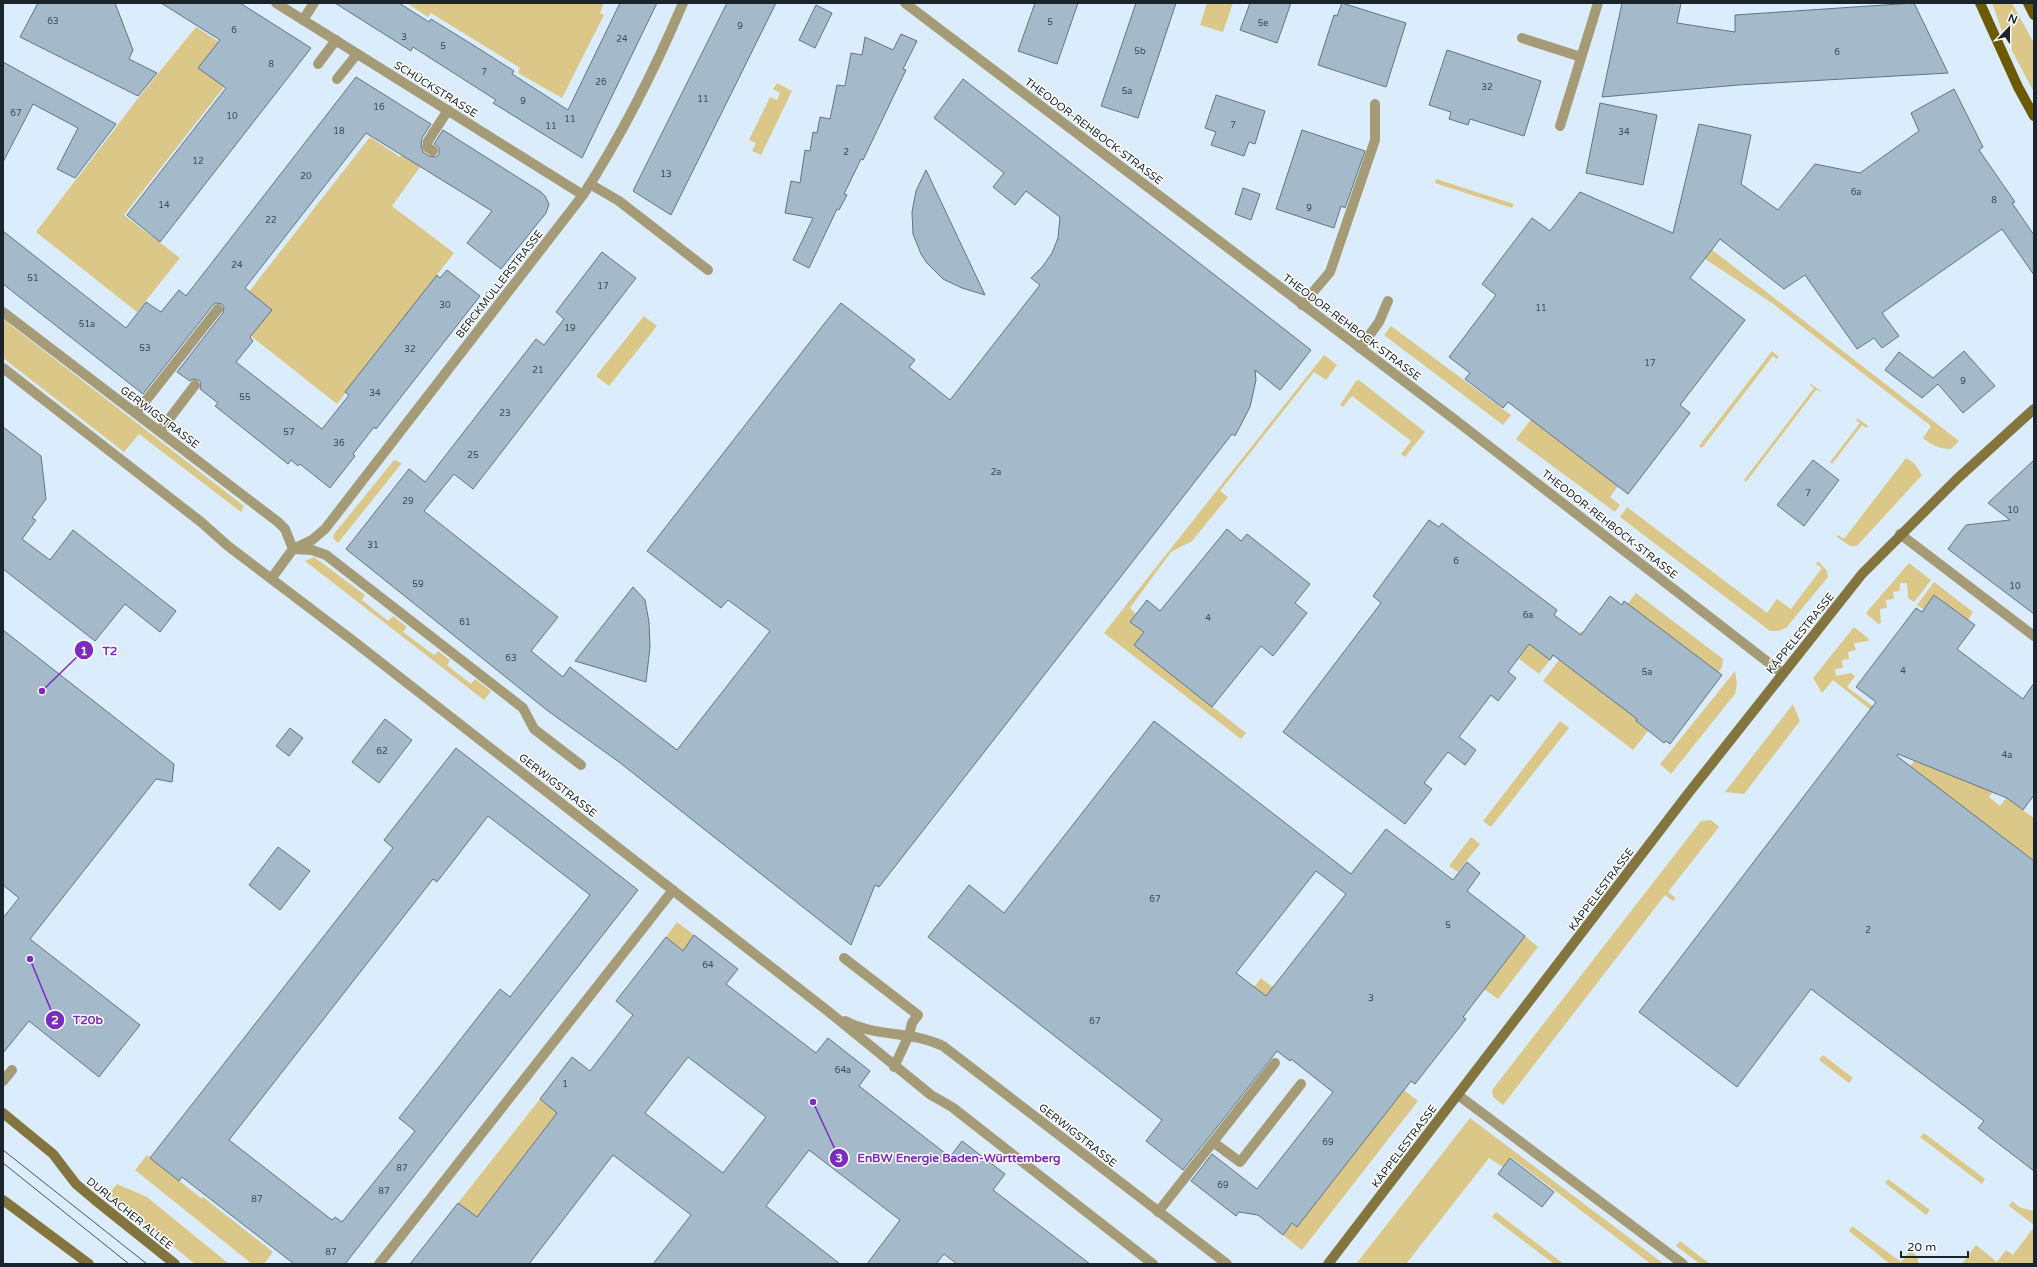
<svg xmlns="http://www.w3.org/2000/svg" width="2037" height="1267" font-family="'Varela Round',sans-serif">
  <rect width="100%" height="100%" fill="#dbedfc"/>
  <path fill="#dbc788" d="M 407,3 L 604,3 L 600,13 L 604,15 L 562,98 L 518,73 L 520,68 L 431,13 L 428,17 Z
    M 1207,3 L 1233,3 L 1223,32 L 1200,25 Z
    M 1992,3 L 2012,3 L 2034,43 L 2034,92 L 2003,34 Z
    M 196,27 L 246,59 L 124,215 L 180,258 L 137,312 L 36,232 L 139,97 Z
    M 777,83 L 792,91 L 761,155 L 752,151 L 756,143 L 749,140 L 770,97 L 777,100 L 780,93 L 773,89 Z
    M 370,137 L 400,157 L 406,148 L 425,160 L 392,206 L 454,253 L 337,404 L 237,325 L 237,307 Z
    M 1436,179 L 1514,204 L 1512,208 L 1435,183 Z
    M 1680,225 L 1959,441 L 1951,449 C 1939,449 1932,445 1923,438 L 1931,426 L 1772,303 L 1705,259 L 1681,241 L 1618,486 L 1610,497 L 1620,505 L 1615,512 L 1516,439 Z
    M 644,316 L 657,326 L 609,386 L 596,376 Z
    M 3,319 L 244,506 L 241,512 L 139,434 L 124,452 L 3,358 Z
    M 1391,326 L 1511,415 L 1503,425 L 1384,335 Z
    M 1772,351 L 1779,357 L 1777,359 L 1773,356 L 1702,448 L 1699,446 Z
    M 1324,355 L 1337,365 L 1326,380 L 1314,372 L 1220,491 L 1228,497 L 1192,541 L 1171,552 L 1130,608 L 1136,614 L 1130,622 L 1144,632 L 1134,645 L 1246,733 L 1241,739 L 1104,633 Z
    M 1359,380 L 1425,432 L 1405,457 L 1401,454 L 1411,441 L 1352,396 L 1343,407 L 1340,405 L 1356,381 Z
    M 1811,384 L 1822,392 L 1816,390 L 1746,482 L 1744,480 L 1814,388 L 1810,385 Z
    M 1857,418 L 1868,426 L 1867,428 L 1862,425 L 1832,464 L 1830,462 L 1860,423 L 1856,420 Z
    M 1906,458 L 1914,463 L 1922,475 L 1857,546 L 1850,546 L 1837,537 L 1838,535 L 1844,539 Z
    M 394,460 L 402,463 L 338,543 L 333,538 L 334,534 Z
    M 1627,507 L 1767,613 L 1777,599 L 1791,609 L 1822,568 L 1816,564 L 1818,561 L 1827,571 L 1828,577 L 1786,628 L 1778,631 L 1770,631 L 1620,517 Z
    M 314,557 L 365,595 L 362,600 L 388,621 L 393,616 L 407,627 L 403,632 L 434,655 L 438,651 L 450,660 L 447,665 L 471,684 L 475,679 L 491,691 L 484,700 L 305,561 Z
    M 1909,563 L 1931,580 L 1914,602 L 1908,598 L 1907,583 L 1900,583 L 1900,591 L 1893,592 L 1894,599 L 1886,600 L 1887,608 L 1880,609 L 1881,623 L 1878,624 L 1866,613 Z
    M 1934,582 L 1973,612 L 1968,620 L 1935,595 L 1923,609 L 1917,605 Z
    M 1636,593 L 1723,659 L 1722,667 L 1716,676 L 1625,607 Z
    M 1854,627 L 1868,638 L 1869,641 L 1854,643 L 1856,650 L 1848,652 L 1849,659 L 1842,660 L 1843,668 L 1835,669 L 1836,676 L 1851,673 L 1855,676 L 1847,687 L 1874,707 L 1995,789 L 1989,797 L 2000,806 L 2006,798 L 2034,818 L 2034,861 L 1910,766 L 1922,751 L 1833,680 L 1822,693 L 1813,678 Z
    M 1581,631 L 1589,637 L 1640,716 L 1636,721 L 1648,731 L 1633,750 L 1543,681 Z
    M 1529,644 L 1550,660 L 1539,674 L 1519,659 Z
    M 1735,671 L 1737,684 L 1735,694 L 1671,774 L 1660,764 Z
    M 1793,704 L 1800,721 L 1744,794 L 1725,792 Z
    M 1560,721 L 1569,728 L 1491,827 L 1483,821 Z
    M 1711,820 L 1719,827 L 1668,892 L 1676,898 L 1673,901 L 1665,895 L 1503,1105 L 1493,1097 L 1492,1090 L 1701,821 Z
    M 1471,837 L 1480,844 L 1458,872 L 1449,866 Z
    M 677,922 L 694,935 L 683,951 L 666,937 Z
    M 1525,936 L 1538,947 L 1498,999 L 1484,989 Z
    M 1261,978 L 1418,1101 L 1302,1250 L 1283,1235 L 1292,1223 L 1297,1227 L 1400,1095 L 1262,993 L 1170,1095 Z
    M 1823,1055 L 1853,1078 L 1849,1083 L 1819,1060 Z
    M 540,1099 L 557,1113 L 477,1217 L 458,1203 Z
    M 1470,1118 L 1664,1264 L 1651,1264 L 1511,1157 L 1503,1167 L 1489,1158 L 1406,1264 L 1356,1264 Z
    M 1924,1133 L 1985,1179 L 1982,1184 L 1920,1137 Z
    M 147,1155 L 201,1198 L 203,1197 L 273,1252 L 264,1264 L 252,1264 L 135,1170 Z
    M 1888,1179 L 1930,1210 L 1926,1215 L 1885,1183 Z
    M 117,1184 L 147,1197 L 229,1264 L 195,1264 L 109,1194 Z
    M 2012,1201 L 2019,1207 L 2034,1211 L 2034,1225 L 2009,1206 Z
    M 1496,1212 L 1564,1264 L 1554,1264 L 1492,1217 Z
    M 1852,1226 L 1901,1262 L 1911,1250 L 1918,1258 L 1918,1263 L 1890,1264 L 1849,1231 Z
    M 2034,1227 L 2034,1264 L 1962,1264 L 1976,1245 L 1997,1262 L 2006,1250 L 2013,1255 Z
    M 1680,1241 L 1710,1264 L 1700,1264 L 1676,1246 Z"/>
  <path fill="#a4bacb" stroke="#607485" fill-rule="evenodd" d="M 38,3 L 115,3 L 133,50 L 129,59 L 157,73 L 138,96 L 20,37 Z
    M 161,3 L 240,3 L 311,48 L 160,242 L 127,215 L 226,88 L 198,68 L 220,40 Z
    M 335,3 L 399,3 L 429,22 L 431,19 L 473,45 L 514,71 L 512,74 L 568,110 L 620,3 L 657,3 L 582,158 L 493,103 L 496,100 L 413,47 L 411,51 Z
    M 727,3 L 776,3 L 671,215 L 633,191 Z
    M 1035,3 L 1078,3 L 1057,64 L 1018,51 Z
    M 1136,3 L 1176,3 L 1138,118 L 1101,106 Z
    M 1250,3 L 1291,3 L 1277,43 L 1240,30 Z
    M 1342,3 L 1406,23 L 1386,87 L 1318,65 L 1334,15 L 1337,16 Z
    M 1622,3 L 1681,3 L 1677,23 L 1735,32 L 1735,15 L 1914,3 L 1948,73 L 1738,85 L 1602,97 Z
    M 816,5 L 832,13 L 815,48 L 799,40 Z
    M 901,34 L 917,41 L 903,69 L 906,70 L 863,160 L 861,159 L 844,194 L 847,195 L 839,210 L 837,209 L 809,268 L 793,260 L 813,218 L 785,213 L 791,181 L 800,183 L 805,150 L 810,151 L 813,132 L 817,133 L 820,117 L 830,119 L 837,85 L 845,86 L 851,53 L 862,55 L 865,37 L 893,50 Z
    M 1447,50 L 1541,81 L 1524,136 L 1470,119 L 1468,125 L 1449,119 L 1451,112 L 1429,105 Z
    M 3,62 L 116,124 L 75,178 L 57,169 L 78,128 L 33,104 L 3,162 Z
    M 356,77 L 431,124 L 422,138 L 421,146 L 423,152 L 429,156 L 436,157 L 439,154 L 439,148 L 434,144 L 443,130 L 541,192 L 545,196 L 549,204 L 546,213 L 501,269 L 467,243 L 492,211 L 366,133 L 245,288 L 272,310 L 250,337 L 253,341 L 236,362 L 322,429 L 349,395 L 345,392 L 437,275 L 440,278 L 447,270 L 480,296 L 376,429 L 374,427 L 353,454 L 355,456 L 330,488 L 300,464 L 298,466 L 291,460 L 288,464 L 215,406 L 218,403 L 200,389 L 201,383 L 199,380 L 193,379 L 190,381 L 177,372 L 223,313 L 224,307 L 222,304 L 216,303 L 213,305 L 143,394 L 3,284 L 3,231 L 126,328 L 146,302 L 161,312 L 179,290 L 186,296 Z
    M 963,79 L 1311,350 L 1280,390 L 1255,370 L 1256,380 L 1250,407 L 1235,436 L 1232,434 L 879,887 L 875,885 L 851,945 L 619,762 L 548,711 L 346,549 L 409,469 L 425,482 L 536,339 L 544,345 L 564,319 L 556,312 L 602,252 L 636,278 L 473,489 L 454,474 L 424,511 L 558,617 L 531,651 L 563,677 L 570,667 L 677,750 L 770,631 L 728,600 L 721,608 L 647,551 L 824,324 L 841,303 L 915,360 L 909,367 L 950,400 L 1040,285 L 1031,278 L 1043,266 L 1052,253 L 1058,238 L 1060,217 L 1026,191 L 1015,205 L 993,187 L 1004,173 L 934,118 Z
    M 1954,89 L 1983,147 L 1979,150 L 2015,202 L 2012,203 L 2034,235 L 2034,275 L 2002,229 L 1882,313 L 1899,336 L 1882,348 L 1874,338 L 1857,349 L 1805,275 L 1784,289 L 1720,239 L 1690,278 L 1745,320 L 1680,405 L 1690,413 L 1628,494 L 1508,402 L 1503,408 L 1465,379 L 1470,373 L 1449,357 L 1496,295 L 1482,284 L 1532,218 L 1550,231 L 1580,192 L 1673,233 L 1699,124 L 1751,135 L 1741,184 L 1778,210 L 1815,164 L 1860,173 L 1919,131 L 1911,113 Z
    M 1216,95 L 1265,111 L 1255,144 L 1249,142 L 1244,156 L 1211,145 L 1216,132 L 1205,128 Z
    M 1600,103 L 1657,115 L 1643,185 L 1586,173 Z
    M 1302,130 L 1365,151 L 1345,208 L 1341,206 L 1334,228 L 1276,209 Z
    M 926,170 L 985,295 L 962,288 L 943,279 L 927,263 L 921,254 L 913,234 L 912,212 L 916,191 Z
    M 1243,188 L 1260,194 L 1251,220 L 1235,214 Z
    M 1964,351 L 1995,386 L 1963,413 L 1938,384 L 1922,398 L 1885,370 L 1899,352 L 1933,378 Z
    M 3,427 L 41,456 L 46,499 L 32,518 L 36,520 L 22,539 L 50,560 L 73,530 L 176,611 L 160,632 L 125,604 L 95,641 L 3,569 Z
    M 1813,460 L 1839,480 L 1804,526 L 1777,505 Z
    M 2034,460 L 2034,614 L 1948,549 L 1966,525 L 2010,520 L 1988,503 Z
    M 1429,520 L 1439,527 L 1442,523 L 1464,540 L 1557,610 L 1554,615 L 1581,635 L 1610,596 L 1622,605 L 1624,601 L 1722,675 L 1670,744 L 1666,741 L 1664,743 L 1636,721 L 1637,719 L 1553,655 L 1550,660 L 1529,644 L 1508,672 L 1516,678 L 1498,701 L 1491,695 L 1459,737 L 1476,750 L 1465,765 L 1448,752 L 1424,783 L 1432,789 L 1405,824 L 1283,732 L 1381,603 L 1373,596 Z
    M 1227,529 L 1241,541 L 1247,534 L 1310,584 L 1295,603 L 1307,613 L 1273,656 L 1261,646 L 1212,707 L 1134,645 L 1144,632 L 1130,622 L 1147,600 L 1160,611 Z
    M 633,587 L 645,600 L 649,622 L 650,647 L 646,682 L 575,661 Z
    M 1934,595 L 1975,625 L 1957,649 L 2023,699 L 2034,683 L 2034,795 L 2023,810 L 2007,798 L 1898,754 L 1897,756 L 2034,861 L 2034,1171 L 1978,1128 L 1984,1121 L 1811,989 L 1737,1087 L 1639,1012 L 1876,702 L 1856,687 L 1916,608 L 1922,612 Z
    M 3,630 L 174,764 L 172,782 L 156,779 L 30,939 L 140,1025 L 99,1077 L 29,1021 L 3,1053 L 3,918 L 19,898 L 3,885 Z
    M 385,719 L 412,740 L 379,783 L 352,762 Z
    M 1154,721 L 1351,874 L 1386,829 L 1453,880 L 1467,862 L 1480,873 L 1467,891 L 1525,936 L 1463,1017 L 1466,1019 L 1415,1084 L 1411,1081 L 1297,1227 L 1292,1223 L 1283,1235 L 1258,1215 L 1239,1212 L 1236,1216 L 1191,1181 L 1212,1154 L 1257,1189 L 1333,1092 L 1291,1059 L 1290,1061 L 1277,1051 L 1183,1170 L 1146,1141 L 1162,1120 L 928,937 L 969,885 L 1004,913 ZM 1316,871 L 1346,894 L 1266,996 L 1236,973 Z
    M 290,728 L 303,738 L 289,756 L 276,746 Z
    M 456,748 L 638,890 L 345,1264 L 294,1264 L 182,1177 L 179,1181 L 150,1158 L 393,848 L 384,840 ZM 488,816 L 590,895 L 510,997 L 500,989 L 399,1118 L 415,1131 L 342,1222 L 335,1217 L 332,1220 L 229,1140 L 433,879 L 437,882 Z
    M 278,847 L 310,871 L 280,910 L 249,885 Z
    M 694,935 L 738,969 L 726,984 L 816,1053 L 828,1038 L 870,1071 L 859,1086 L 950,1157 L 962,1141 L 1005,1174 L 993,1190 L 1090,1264 L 957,1264 L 944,1254 L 936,1264 L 867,1264 L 900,1220 L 809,1150 L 766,1206 L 840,1264 L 653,1264 L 691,1215 L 613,1155 L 529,1264 L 410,1264 L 458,1203 L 477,1217 L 557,1113 L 540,1099 L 572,1057 L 590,1071 L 633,1015 L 616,1001 L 666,937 L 683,951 ZM 688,1057 L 766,1117 L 723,1173 L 645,1113 Z
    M 1510,1158 L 1554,1192 L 1542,1207 L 1498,1174 Z"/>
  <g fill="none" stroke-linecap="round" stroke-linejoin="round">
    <path stroke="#a69b77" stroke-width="10" d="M 303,20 L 314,3
      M 1522,38 L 1581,57
      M 318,64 L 336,40
      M 337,79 L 357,54
      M 1560,126 L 1598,3
      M 433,151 L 427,147 L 428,141 L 448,110
      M 590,184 L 619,201 L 708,270
      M 1302,305 L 1330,272 L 1375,140 L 1375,104
      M 1360,348 L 1379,322 L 1388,301
      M 136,413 L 218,309
      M 160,431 L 195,385
      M 1900,534 L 2034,636
      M 293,549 L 312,550 L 326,555 L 523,708 L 534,729 L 581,765
      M 844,958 L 918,1015 L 912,1023 L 909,1035 L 894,1067
      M 3,1081 L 12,1070
      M 1458,1095 L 1683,1264
      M 1213,1142 L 1240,1162 L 1301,1084
      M 1158,1212 L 1275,1063"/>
    <path stroke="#a69b77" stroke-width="10" d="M 276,3 L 583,195
      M 905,3 L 1454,419 L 1782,673
      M 3,312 L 278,522 L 285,529 L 293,549
      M 3,368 L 201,522 L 228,546 L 352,640 L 829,1012 L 931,1095 L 952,1107 L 1153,1264
      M 271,579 L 293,549 L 312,540 L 325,529 L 583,195 C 622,135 655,69 683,3
      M 845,1021 C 877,1038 910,1030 943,1046 L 1227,1264
      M 379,1264 L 673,890"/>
    <path stroke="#84743d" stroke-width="10" d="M 3,1113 L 53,1154 L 76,1184 L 95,1200 L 175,1264
      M 3,1200 L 89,1264
      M 1328,1264 L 1687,795 L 1862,574 L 1958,478 L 2034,409"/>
    <path stroke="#6d5900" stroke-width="10" d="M 1980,3 L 2018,87 L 2034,116
      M 2028,3 L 2034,15"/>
    <path stroke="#48535c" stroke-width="1" d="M 3,1150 L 147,1264
      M 3,1163 L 129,1264"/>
  </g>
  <g text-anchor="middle" stroke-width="3" stroke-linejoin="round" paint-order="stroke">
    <g font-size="9" fill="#3d4a52">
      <text x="53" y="24">63</text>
      <text x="1050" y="25">5</text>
      <text x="1263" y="26">5e</text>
      <text x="740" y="29">9</text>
      <text x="234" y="33">6</text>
      <text x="404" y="40">3</text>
      <text x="622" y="42">24</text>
      <text x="443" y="49">5</text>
      <text x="1140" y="54">5b</text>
      <text x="1837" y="55">6</text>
      <text x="271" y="67">8</text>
      <text x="484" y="75">7</text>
      <text x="601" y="85">26</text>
      <text x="1487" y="90">32</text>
      <text x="1127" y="94">5a</text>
      <text x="703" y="102">11</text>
      <text x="523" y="104">9</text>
      <text x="379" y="110">16</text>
      <text x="16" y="116">67</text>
      <text x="232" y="119">10</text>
      <text x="570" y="122">11</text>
      <text x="1233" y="128">7</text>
      <text x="551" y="129">11</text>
      <text x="339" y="134">18</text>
      <text x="1624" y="135">34</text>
      <text x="846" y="155">2</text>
      <text x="198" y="164">12</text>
      <text x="666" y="177">13</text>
      <text x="306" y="179">20</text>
      <text x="1856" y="195">6a</text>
      <text x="1994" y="203">8</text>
      <text x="164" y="208">14</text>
      <text x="1309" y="211">9</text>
      <text x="271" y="223">22</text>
      <text x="237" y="268">24</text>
      <text x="33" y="281">51</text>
      <text x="603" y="289">17</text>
      <text x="445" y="308">30</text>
      <text x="1541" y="311">11</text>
      <text x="87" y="327">51a</text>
      <text x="570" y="331">19</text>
      <text x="145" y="351">53</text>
      <text x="410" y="352">32</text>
      <text x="1650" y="366">17</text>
      <text x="538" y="373">21</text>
      <text x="1963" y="384">9</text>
      <text x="375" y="396">34</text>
      <text x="245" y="400">55</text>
      <text x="505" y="416">23</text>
      <text x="289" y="435">57</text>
      <text x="339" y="446">36</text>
      <text x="473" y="458">25</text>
      <text x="996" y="475">2a</text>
      <text x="1808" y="496">7</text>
      <text x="408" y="504">29</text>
      <text x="2013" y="513">10</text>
      <text x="373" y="548">31</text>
      <text x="1456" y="564">6</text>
      <text x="418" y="587">59</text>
      <text x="2015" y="589">10</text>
      <text x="1528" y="618">6a</text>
      <text x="1208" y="621">4</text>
      <text x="465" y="625">61</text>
      <text x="511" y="661">63</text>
      <text x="1903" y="674">4</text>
      <text x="1647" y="675">5a</text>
      <text x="382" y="754">62</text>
      <text x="2007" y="758">4a</text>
      <text x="1155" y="902">67</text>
      <text x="1448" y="928">5</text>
      <text x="1868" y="933">2</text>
      <text x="708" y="968">64</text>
      <text x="1371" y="1001">3</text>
      <text x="1095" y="1024">67</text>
      <text x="843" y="1073">64a</text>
      <text x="565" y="1087">1</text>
      <text x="1328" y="1145">69</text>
      <text x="402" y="1171">87</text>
      <text x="1223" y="1188">69</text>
      <text x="384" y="1194">87</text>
      <text x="257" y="1202">87</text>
      <text x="331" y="1255">87</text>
    </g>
    <g font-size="11" fill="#1b242a" stroke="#fff">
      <text transform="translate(436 89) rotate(32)" y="4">SCHÜCKSTRASSE</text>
      <text transform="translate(1094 131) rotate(37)" y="4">THEODOR-REHBOCK-STRASSE</text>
      <text transform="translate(499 284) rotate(-52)" y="4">BERCKMÜLLERSTRASSE</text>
      <text transform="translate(1352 327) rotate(37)" y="4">THEODOR-REHBOCK-STRASSE</text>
      <text transform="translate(160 417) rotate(37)" y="4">GERWIGSTRASSE</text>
      <text transform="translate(1610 524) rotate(38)" y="4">THEODOR-REHBOCK-STRASSE</text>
      <text transform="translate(1800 633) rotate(-51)" y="4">KÄPPELESTRASSE</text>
      <text transform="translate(558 785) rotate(38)" y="4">GERWIGSTRASSE</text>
      <text transform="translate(1601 889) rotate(-53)" y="4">KÄPPELESTRASSE</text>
      <text transform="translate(1078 1135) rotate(38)" y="4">GERWIGSTRASSE</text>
      <text transform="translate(1404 1146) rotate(-53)" y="4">KÄPPELESTRASSE</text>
      <text transform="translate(130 1213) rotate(39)" y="4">DURLACHER ALLEE</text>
    </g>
  </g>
  <path fill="none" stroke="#7b2cbf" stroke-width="1.5" d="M42 691L84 650M30 959L55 1020M813 1102L839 1158"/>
  <g fill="#7b2cbf" stroke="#fff" stroke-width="1.5">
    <circle cx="42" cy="691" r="4"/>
    <circle cx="30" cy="959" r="4"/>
    <circle cx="813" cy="1102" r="4"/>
    <circle cx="84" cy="650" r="10"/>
    <circle cx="55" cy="1020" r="10"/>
    <circle cx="839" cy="1158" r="10"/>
  </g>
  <g font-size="12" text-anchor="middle" font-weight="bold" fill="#fff">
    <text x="84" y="655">1</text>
    <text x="55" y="1024">2</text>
    <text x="839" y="1162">3</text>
  </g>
  <g font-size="12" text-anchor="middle" font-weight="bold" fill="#7b2cbf" stroke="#fff" stroke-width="3" stroke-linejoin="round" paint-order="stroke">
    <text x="110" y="655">T2</text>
    <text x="88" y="1024">T20b</text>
    <text x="959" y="1162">EnBW Energie Baden-Württemberg</text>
  </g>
  <rect width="2037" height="1267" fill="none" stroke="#1b242a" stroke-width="8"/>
  <g transform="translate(2009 28) rotate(22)" stroke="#ffffff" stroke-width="3" paint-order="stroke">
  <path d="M0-3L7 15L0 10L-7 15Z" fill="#1b242a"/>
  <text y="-6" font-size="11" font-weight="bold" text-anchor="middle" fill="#1b242a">N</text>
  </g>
  <path d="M1901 1251v6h67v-6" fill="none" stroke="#1b242a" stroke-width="2"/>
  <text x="1907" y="1251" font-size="12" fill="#1b242a" stroke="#ffffff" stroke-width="3" paint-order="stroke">20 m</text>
</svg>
